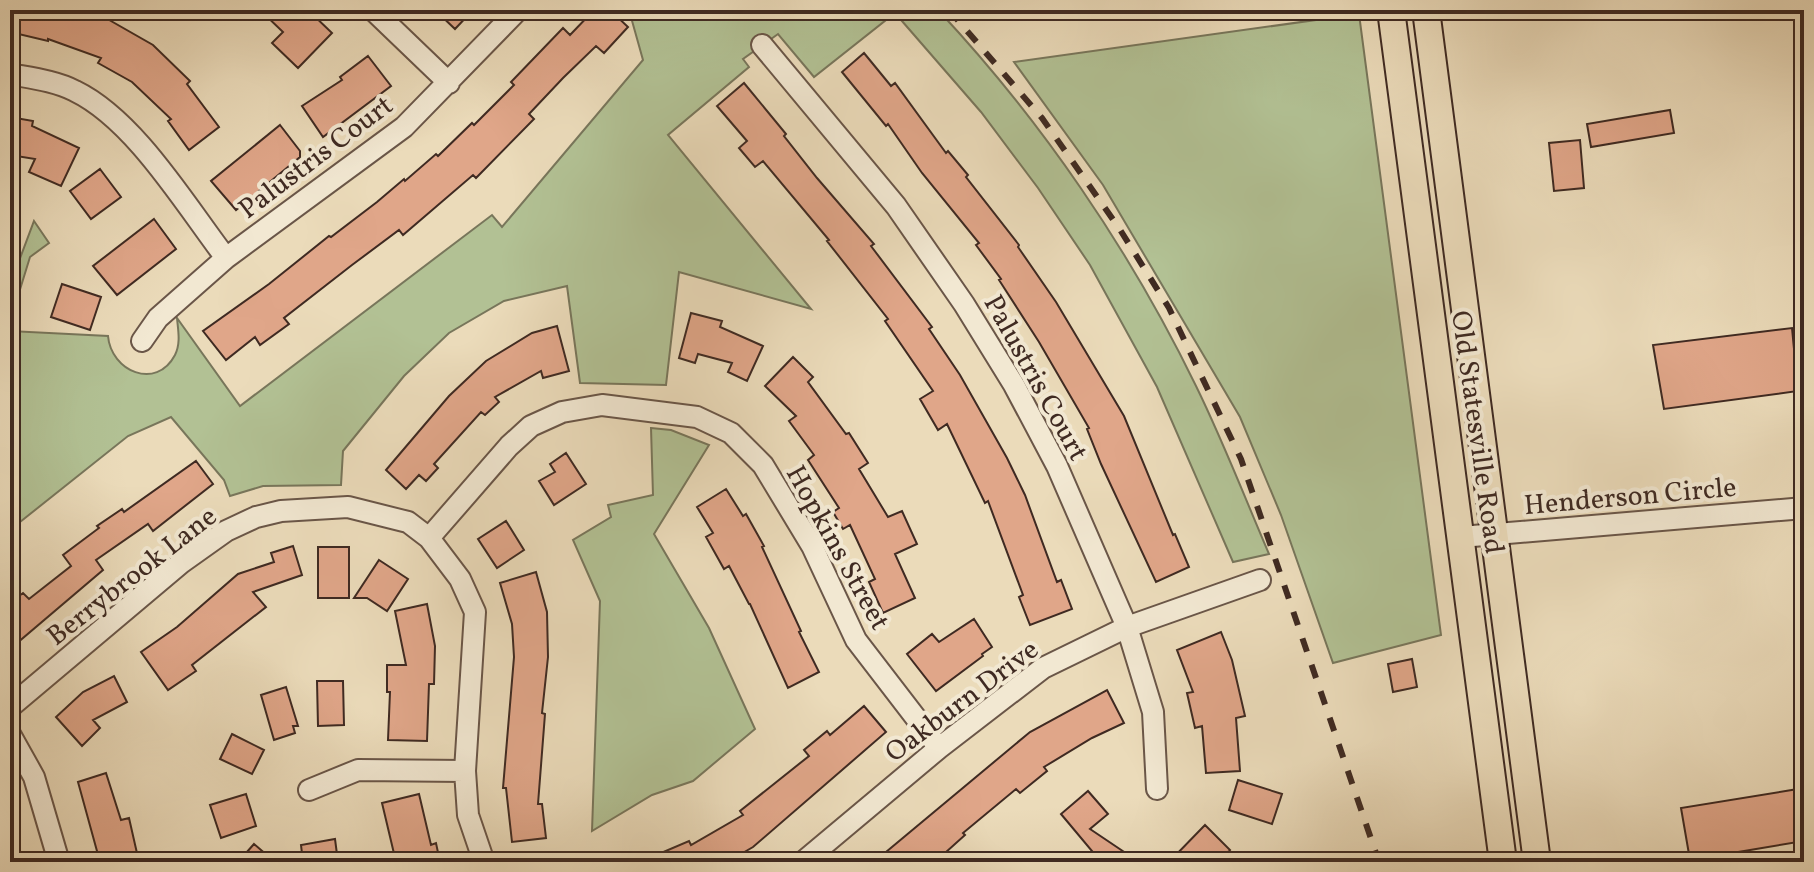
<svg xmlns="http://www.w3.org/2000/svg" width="1814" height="872" font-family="Vollkorn,serif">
  <rect width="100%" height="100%" fill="#ebdbba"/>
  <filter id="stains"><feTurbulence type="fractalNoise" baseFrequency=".0025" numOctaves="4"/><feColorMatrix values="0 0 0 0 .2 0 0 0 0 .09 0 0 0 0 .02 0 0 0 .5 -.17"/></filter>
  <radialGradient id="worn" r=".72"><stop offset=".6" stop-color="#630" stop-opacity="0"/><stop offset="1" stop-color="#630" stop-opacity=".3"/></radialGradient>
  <path fill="#b2c194" stroke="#78765b" stroke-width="2" d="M 629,10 L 938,10 C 1041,120 1130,250 1196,386 C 1223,441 1245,498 1269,554 L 1233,562 L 1157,387 L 1090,265 L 1038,188 L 981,112 L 895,13 L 814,77 L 778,34 L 743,59 L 749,67 L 668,135 L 811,309 L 679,272 L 666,385 L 580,383 L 567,286 L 504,301 L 449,333 L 404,376 L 343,451 L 341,485 L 263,486 L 230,496 L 224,480 L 171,417 L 128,436 L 10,530 L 10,331 L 108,336 C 111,371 156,391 175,355 C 181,343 178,330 177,318 L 240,406 L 492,215 L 502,227 L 643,60 Z
    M 1359,14 L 1441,635 L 1333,663 L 1281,515 L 1240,417 L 1103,185 L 1014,62 Z
    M 34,221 L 49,243 L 30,257 L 10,322 L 10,285 Z
    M 651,428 L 671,430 L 709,445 L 654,534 L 709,628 L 755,729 L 693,781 L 652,795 L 592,831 L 600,601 L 573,540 L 611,517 L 608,505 L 653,495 Z"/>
  <path fill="#e0a689" stroke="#3f2a22" stroke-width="2" d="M 10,10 L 90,10 L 104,15 L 104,17 L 153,45 L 190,81 L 187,84 L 219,127 L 189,150 L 168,121 L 171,119 L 132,82 L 98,63 L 101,58 L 48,39 L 48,41 L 10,32 Z
    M 260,10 L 308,10 L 332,33 L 298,68 L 272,43 L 283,32 Z
    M 435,10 L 473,10 L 455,29 Z
    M 594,10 L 610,10 L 628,27 L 604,53 L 596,46 L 563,78 L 529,114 L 534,119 L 476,178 L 473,175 L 403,235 L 399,230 L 352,265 L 284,318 L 289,324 L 260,345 L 255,337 L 226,360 L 203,331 L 269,284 L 329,236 L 331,237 L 377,202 L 404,179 L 405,181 L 436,154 L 438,156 L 472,123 L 474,125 L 514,85 L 511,82 L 563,28 L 570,35 Z
    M 864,53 L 891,86 L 895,83 L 946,153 L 948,151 L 968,175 L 966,177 L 1019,245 L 1018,247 L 1056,302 L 1124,416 L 1173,535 L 1175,534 L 1189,567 L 1156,582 L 1101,464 L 1087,429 L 1089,428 L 1039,342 L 999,280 L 1001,279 L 976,245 L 979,243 L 922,173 L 888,124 L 886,126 L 842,72 Z
    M 368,56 L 391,86 L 323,137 L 302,106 L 342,80 L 340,77 Z
    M 744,83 L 786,134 L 784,136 L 817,178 L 874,244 L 871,246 L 932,327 L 929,329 L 960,375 L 1007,458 L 1025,495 L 1057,582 L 1061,580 L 1072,609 L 1030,625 L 1019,597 L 1023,595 L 988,501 L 985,503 L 947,424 L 938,430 L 920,399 L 933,391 L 885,321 L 888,319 L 827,241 L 829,240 L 763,161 L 755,167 L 739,148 L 747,141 L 717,106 Z
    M 1670,110 L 1674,133 L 1591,147 L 1587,124 Z
    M 10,117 L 33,121 L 32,126 L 79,148 L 61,186 L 29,172 L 35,159 L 10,155 Z
    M 280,125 L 300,151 L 300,157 L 236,210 L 211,181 Z
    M 1580,140 L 1584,188 L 1554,191 L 1549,143 Z
    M 100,169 L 121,197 L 91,219 L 70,191 Z
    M 154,219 L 176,249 L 117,295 L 93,266 Z
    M 62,284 L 101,297 L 90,330 L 51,317 Z
    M 691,313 L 722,321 L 720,327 L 763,346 L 747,381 L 728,372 L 732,363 L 698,354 L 695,363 L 679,358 Z
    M 557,326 L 569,371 L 543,378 L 541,371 L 495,397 L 499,402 L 485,415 L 481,412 L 434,464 L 438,468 L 426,481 L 419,475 L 406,489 L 386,470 L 449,396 L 486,361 L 532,333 Z
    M 1792,328 L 1798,391 L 1664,409 L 1653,345 Z
    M 793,357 L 813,377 L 808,382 L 846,434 L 849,433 L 868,463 L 859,469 L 888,517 L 902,511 L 917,544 L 895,554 L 915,598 L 883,613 L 869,582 L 875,579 L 850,525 L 843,529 L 833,512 L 839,508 L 808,460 L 814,455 L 789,421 L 796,416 L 765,386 Z
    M 566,453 L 586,484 L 554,505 L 539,481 L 555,472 L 550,464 Z
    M 196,461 L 213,484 L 153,531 L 148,524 L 96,560 L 103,570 L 10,649 L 10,603 L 23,593 L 29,599 L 71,566 L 63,555 L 99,528 L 97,526 L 122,509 L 124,512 Z
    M 726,489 L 743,516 L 746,514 L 764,546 L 762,547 L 801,631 L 799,632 L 819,672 L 788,688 L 750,604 L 749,604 L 729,566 L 724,569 L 706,537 L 713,533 L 697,507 Z
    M 506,521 L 524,550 L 497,568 L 478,539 Z
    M 293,546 L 302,575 L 253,592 L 266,607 L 192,665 L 196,671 L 168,690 L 141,652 L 177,627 L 238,574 L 274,562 L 271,553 Z
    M 318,547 L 349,547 L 349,598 L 318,598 Z
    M 379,560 L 408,579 L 387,611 L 367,598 L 354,598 Z
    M 536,572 L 547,612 L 548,657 L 542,713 L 545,714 L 538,804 L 542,804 L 546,838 L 512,842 L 506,788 L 503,788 L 514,657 L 512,624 L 500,583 Z
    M 427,604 L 435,646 L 434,684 L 429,684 L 427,741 L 388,740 L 390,692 L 387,692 L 387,665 L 406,665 L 395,611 Z
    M 974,619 L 992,647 L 982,654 L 983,656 L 936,691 L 907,654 L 932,634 L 939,642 Z
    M 1221,632 L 1232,660 L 1245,716 L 1236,718 L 1240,771 L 1206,773 L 1202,726 L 1195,728 L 1187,693 L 1193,692 L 1177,650 Z
    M 1412,659 L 1417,687 L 1393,692 L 1388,664 Z
    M 114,676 L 127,702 L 93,720 L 100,728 L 82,746 L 56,717 L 83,692 Z
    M 317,681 L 343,681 L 344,725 L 318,726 Z
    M 286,687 L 298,726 L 293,726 L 295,733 L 274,740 L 261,695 Z
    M 1107,690 L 1124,723 L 1092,738 L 1044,767 L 1047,771 L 1020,793 L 1016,789 L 963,833 L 965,835 L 935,862 L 874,862 L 1030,732 Z
    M 864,706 L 886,732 L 753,847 L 727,862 L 640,862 L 689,841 L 691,845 L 743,815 L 740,811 L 809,756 L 804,750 L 827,731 L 830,735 Z
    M 232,734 L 264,750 L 252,774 L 220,759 Z
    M 106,773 L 121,820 L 129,818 L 139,862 L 100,862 L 78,782 Z
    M 1238,780 L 1282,794 L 1272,824 L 1229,810 Z
    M 1804,788 L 1804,841 L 1690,860 L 1681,808 Z
    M 1088,791 L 1108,814 L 1090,829 L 1139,862 L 1084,862 L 1092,851 L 1061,814 Z
    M 246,794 L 256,826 L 221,838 L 210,805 Z
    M 419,794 L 431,845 L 436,843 L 440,862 L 396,862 L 382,803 Z
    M 1205,825 L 1230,850 L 1219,862 L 1169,862 Z
    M 335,839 L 338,862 L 303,862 L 301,845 Z
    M 254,844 L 275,862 L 238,862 Z"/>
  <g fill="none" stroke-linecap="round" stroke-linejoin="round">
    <g stroke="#6a5648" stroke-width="24">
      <path id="minor" d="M 373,10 L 449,83
        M 762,45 L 896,206 L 964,304 L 1014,385 L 1057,466 L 1127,627 L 1153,712 L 1157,789
        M 10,74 C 31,78 56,81 75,91 C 135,120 186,206 226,258
        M 142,341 L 158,318 L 226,258 L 404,127 L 518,10
        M 1461,537 L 1804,508
        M 429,538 L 509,446 L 531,426 L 562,412 L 602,405 L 697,417 L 731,433 L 763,465 L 812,546 L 856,640 L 939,748
        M 10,707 L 181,563 L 226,531 L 256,517 L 281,511 L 348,507 L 408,522 L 429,538 L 460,579 L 475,612 L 465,771 L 468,815 L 484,862
        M 10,734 L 34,777 L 59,862
        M 309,790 L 358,770 L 465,771
        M 803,862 L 939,748 L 1043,668 L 1127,627 L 1260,580"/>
    </g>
    <g stroke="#3f2a22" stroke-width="30">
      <path id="major" d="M 1391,10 L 1503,862
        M 1426,10 L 1537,862"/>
    </g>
    <use href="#minor" stroke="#f2e8d2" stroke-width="20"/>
    <use href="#major" stroke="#ebdbba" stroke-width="26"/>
    <path stroke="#3f2a22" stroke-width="6" stroke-dasharray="14 14" stroke-linecap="butt" d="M 949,10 L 1042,118 L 1119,228 L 1169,308 L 1241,459 L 1379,862"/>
  </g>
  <g text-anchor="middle" stroke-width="8" stroke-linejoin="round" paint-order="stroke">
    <g font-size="28" fill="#3f2a22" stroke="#f2e8d2">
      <text transform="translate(315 156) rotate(-37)" y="10">Palustris Court</text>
      <text transform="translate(1037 377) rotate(61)" y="10">Palustris Court</text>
      <text transform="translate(1479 432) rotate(82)" y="10">Old Statesville Road</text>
      <text transform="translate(1630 495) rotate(-5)" y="10">Henderson Circle</text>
      <text transform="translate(839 547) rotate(61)" y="10">Hopkins Street</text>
      <text transform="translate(131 575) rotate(-38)" y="10">Berrybrook Lane</text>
      <text transform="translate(961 700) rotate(-37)" y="10">Oakburn Drive</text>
    </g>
  </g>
  <rect width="1814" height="872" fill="none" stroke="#ebdbba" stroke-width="40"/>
  <rect x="12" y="12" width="1790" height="848" fill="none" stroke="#3f2a22" stroke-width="4"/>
  <rect x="20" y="20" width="1774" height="832" fill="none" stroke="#3f2a22" stroke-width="2"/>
  <rect width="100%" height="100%" filter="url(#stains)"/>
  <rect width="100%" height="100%" fill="url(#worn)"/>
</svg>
